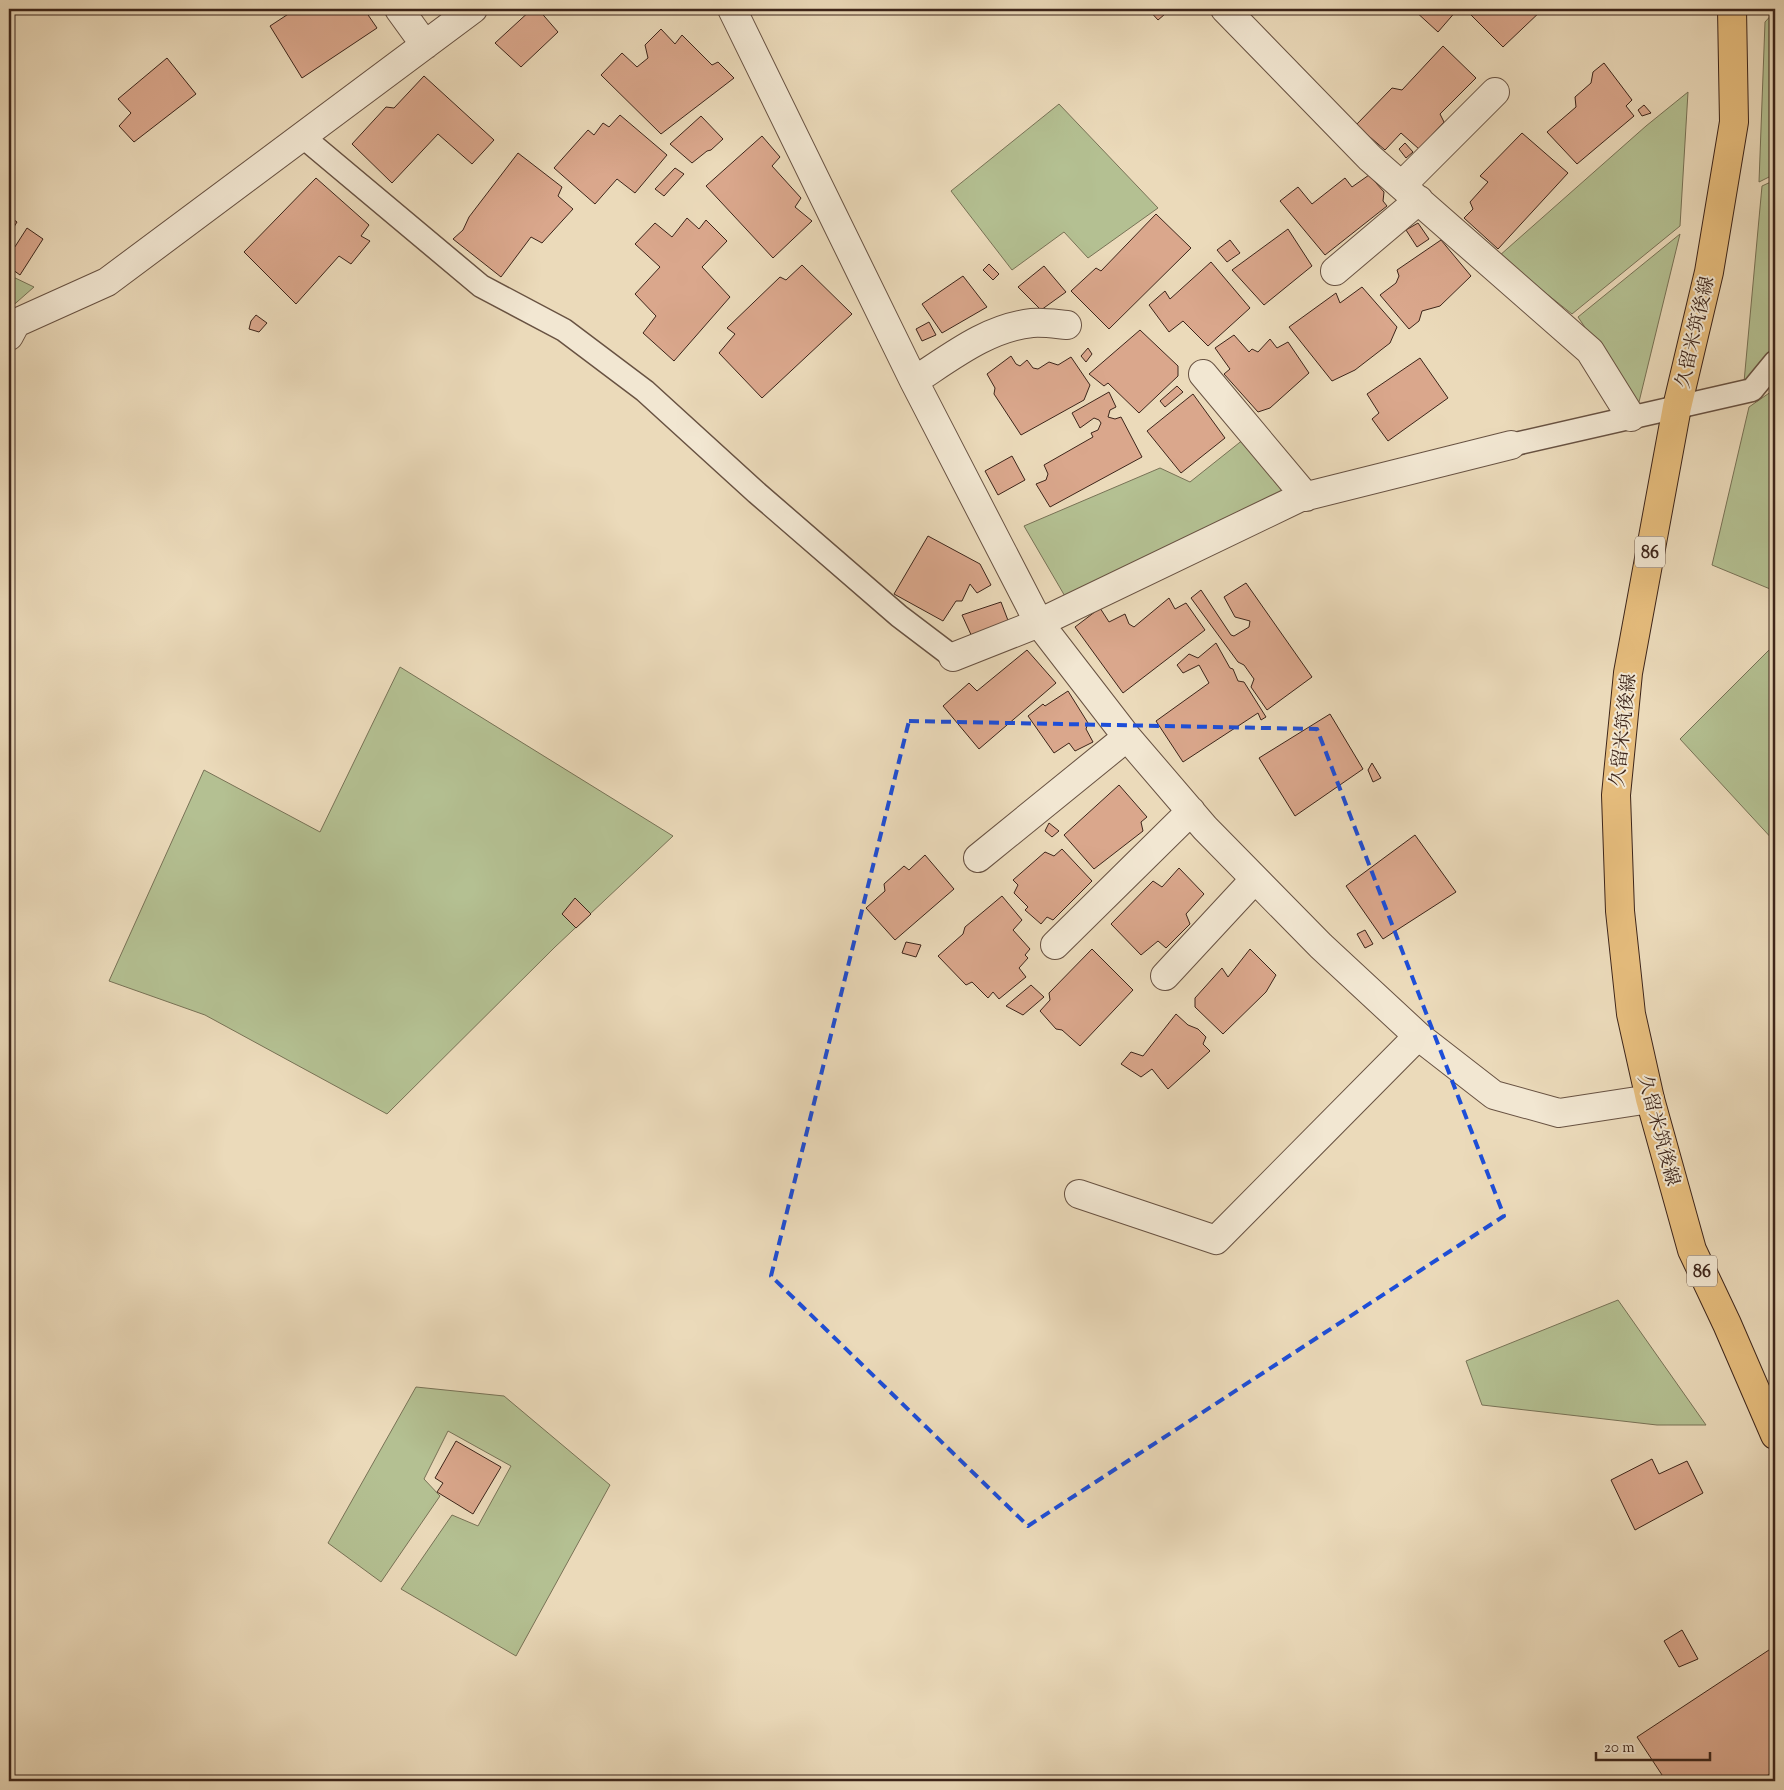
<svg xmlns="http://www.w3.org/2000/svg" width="1784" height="1790" font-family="'Sorts Mill Goudy','Noto Serif JP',serif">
  <rect width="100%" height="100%" fill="#ebdaba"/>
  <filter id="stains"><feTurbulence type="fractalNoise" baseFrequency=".004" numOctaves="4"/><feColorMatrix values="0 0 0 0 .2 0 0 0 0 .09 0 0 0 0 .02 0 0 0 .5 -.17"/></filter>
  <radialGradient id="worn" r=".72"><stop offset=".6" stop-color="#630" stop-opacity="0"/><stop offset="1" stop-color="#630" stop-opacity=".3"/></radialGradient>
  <path fill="#b4c092" stroke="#787256" d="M 1775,11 L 1775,174 L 1759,182 L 1765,22 Z
    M 1688,92 L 1680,226 L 1572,314 L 1499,256 L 1646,126 Z
    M 1059,104 L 1158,208 L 1088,258 L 1064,232 L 1012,270 L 951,191 Z
    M 1775,180 L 1775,355 L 1744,382 L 1762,186 Z
    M 1680,234 L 1638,406 L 1578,317 Z
    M 9,275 L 34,287 L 9,309 Z
    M 1775,389 L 1775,591 L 1712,565 L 1749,407 Z
    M 1244,439 L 1288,488 L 1066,598 L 1024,526 L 1160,468 L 1190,482 Z
    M 1775,644 L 1775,842 L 1680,739 Z
    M 400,667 L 673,836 L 555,947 L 387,1114 L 205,1015 L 109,981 L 204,770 L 320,832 Z
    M 1618,1300 L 1706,1425 L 1657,1425 L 1482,1405 L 1466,1361 Z
    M 416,1387 L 504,1396 L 610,1485 L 516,1656 L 401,1589 L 452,1515 L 478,1526 L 511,1466 L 448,1431 L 424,1479 L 440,1496 L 381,1582 L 328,1543 Z"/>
  <path fill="#daa78c" stroke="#3d251a" d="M 296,9 L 364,9 L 377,28 L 302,78 L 270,26 Z
    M 532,9 L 538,9 L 558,32 L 521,67 L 495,43 Z
    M 1148,9 L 1171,9 L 1158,20 Z
    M 1416,9 L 1456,9 L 1457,10 L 1438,32 L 1414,10 Z
    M 1468,9 L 1543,9 L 1503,47 L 1466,10 Z
    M 661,29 L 675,44 L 682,35 L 712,65 L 718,62 L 734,78 L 661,134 L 601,75 L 622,53 L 637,67 L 648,58 L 645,45 Z
    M 1443,46 L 1476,78 L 1440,114 L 1444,122 L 1419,149 L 1401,133 L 1385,150 L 1356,125 L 1392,88 L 1402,90 Z
    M 167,58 L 196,94 L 134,142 L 119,126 L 131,113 L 118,99 Z
    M 1604,63 L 1632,100 L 1626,106 L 1634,116 L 1577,164 L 1547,132 L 1576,107 L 1575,97 L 1591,83 L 1593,72 Z
    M 424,76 L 494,140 L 472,164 L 438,134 L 392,183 L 352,144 L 386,107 L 394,108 Z
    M 1644,105 L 1651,113 L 1642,116 L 1638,110 Z
    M 620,115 L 667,155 L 635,193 L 617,179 L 595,204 L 554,168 L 588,130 L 594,135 L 603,123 L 609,127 Z
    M 701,116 L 723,139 L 711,150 L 707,151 L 692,163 L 670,144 Z
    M 1522,133 L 1568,173 L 1498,249 L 1464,218 L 1473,209 L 1470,202 L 1488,182 L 1480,176 Z
    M 762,136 L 780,157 L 772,166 L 801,198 L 795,207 L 812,221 L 773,258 L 706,186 Z
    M 1405,143 L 1413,152 L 1406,158 L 1399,149 Z
    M 518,153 L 562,187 L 558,196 L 573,209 L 542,243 L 531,237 L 501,277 L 453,239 L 463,230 L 469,217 Z
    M 675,168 L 684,174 L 664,196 L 655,189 Z
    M 1369,175 L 1384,192 L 1383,201 L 1387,206 L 1325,255 L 1280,201 L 1298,187 L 1312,204 L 1345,178 L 1352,187 Z
    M 316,178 L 369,225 L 361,236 L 370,241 L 351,264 L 339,256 L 296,304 L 244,252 Z
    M 1156,214 L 1191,248 L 1109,329 L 1071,291 L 1096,268 L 1101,271 Z
    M 9,216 L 17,222 L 9,235 Z
    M 687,218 L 699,229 L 706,220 L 727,241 L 702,267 L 730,297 L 674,361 L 643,333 L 656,316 L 635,294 L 660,267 L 635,244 L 655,223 L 672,237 Z
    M 1418,223 L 1429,239 L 1417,247 L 1406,230 Z
    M 27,228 L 43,239 L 20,275 L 9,267 L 9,256 Z
    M 1288,229 L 1312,266 L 1264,305 L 1232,270 Z
    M 1230,240 L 1240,253 L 1227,262 L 1217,250 Z
    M 1441,240 L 1471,276 L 1440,306 L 1422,311 L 1419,321 L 1409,329 L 1380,295 L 1396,283 L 1399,276 L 1397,270 Z
    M 1211,262 L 1250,308 L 1208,346 L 1183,321 L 1169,332 L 1149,305 L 1165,291 L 1170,299 Z
    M 989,264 L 999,274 L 993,280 L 983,270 Z
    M 802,265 L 852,314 L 762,398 L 719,353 L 735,334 L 727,328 L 780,277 L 786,280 Z
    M 1044,266 L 1066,292 L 1041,310 L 1018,287 Z
    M 963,276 L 987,307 L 942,333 L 922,304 Z
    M 1362,287 L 1397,327 L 1390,343 L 1355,370 L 1332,381 L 1289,327 L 1336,293 L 1340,303 Z
    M 256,315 L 267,323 L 259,332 L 249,329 L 251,321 Z
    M 929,322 L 936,335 L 922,341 L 916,329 Z
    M 1140,330 L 1178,366 L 1178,376 L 1139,413 L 1108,383 L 1104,386 L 1089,374 Z
    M 1234,335 L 1249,352 L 1252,349 L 1258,352 L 1270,339 L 1277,348 L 1288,342 L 1309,373 L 1270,408 L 1258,412 L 1224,374 L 1230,369 L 1215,348 Z
    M 1088,348 L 1092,354 L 1086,362 L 1081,356 Z
    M 1011,356 L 1016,364 L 1020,366 L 1027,360 L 1033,368 L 1038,369 L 1049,362 L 1058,365 L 1071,357 L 1090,385 L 1084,400 L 1021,435 L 994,394 L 995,388 L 987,374 Z
    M 1420,358 L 1448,398 L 1388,441 L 1372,419 L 1379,413 L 1367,394 Z
    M 1177,386 L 1183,392 L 1165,407 L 1160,401 Z
    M 1109,392 L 1116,407 L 1110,410 L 1108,417 L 1115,419 L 1121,417 L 1142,457 L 1050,507 L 1036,484 L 1046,480 L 1048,474 L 1044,465 L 1093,437 L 1091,433 L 1098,430 L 1101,423 L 1099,420 L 1094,418 L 1080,428 L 1072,413 Z
    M 1193,394 L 1225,438 L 1181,473 L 1147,431 Z
    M 1012,456 L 1025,480 L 998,495 L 985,471 Z
    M 928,536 L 980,564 L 991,585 L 977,593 L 970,584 L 962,601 L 956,601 L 943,621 L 894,594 Z
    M 1246,583 L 1312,677 L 1267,710 L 1251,687 L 1254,679 L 1244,665 L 1238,662 L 1191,598 L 1201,590 L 1231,635 L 1234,636 L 1249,627 L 1250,621 L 1235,617 L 1224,597 Z
    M 1169,598 L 1175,609 L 1186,603 L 1205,630 L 1123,693 L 1075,627 L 1100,608 L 1109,622 L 1125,614 L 1129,624 L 1134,627 Z
    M 1001,602 L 1009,623 L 973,639 L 962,615 Z
    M 1216,643 L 1230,668 L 1233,669 L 1238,681 L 1244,682 L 1266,717 L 1261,720 L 1258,713 L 1183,762 L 1156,721 L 1209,683 L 1199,665 L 1183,673 L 1177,665 L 1189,654 L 1198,658 Z
    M 1027,650 L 1056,683 L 979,749 L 943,706 L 969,683 L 977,691 Z
    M 1068,691 L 1088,723 L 1086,729 L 1093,742 L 1075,751 L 1069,743 L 1054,753 L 1028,716 L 1043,704 L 1045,706 Z
    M 1330,714 L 1363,769 L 1295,816 L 1259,758 Z
    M 1372,763 L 1381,778 L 1373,782 L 1368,770 Z
    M 1119,785 L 1147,817 L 1141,822 L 1143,831 L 1094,869 L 1064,835 Z
    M 1049,823 L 1059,831 L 1052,837 L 1045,831 Z
    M 1415,835 L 1456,892 L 1383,939 L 1346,886 Z
    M 1062,849 L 1092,881 L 1053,920 L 1047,917 L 1041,924 L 1025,910 L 1028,907 L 1014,893 L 1018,885 L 1013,880 L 1045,852 L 1054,856 Z
    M 925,855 L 954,889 L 895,940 L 866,908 L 885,891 L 884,884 L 904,866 L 909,870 Z
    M 1179,868 L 1204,894 L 1186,914 L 1190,924 L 1166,948 L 1158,941 L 1141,955 L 1111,924 L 1153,881 L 1162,887 Z
    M 1002,896 L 1022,920 L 1013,930 L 1030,949 L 1025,955 L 1028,958 L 1019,968 L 1026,977 L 999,999 L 993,992 L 988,998 L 972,982 L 966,985 L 938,956 L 963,934 L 965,927 Z
    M 575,898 L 591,914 L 576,928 L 562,914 Z
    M 1365,930 L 1373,944 L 1365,948 L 1357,934 Z
    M 906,942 L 921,945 L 916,957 L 902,953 Z
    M 1092,949 L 1133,990 L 1080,1046 L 1062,1030 L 1056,1029 L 1040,1011 L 1050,1000 L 1049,993 Z
    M 1250,949 L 1276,975 L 1266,992 L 1223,1034 L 1195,1007 L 1195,998 L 1222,968 L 1228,977 Z
    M 1031,985 L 1044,997 L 1023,1015 L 1006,1006 Z
    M 1176,1014 L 1188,1025 L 1198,1029 L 1206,1037 L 1203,1044 L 1210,1051 L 1168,1089 L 1152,1069 L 1141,1077 L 1121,1064 L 1131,1052 L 1143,1056 Z
    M 456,1441 L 501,1467 L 473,1514 L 437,1492 L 443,1483 L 435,1478 Z
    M 1652,1459 L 1659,1474 L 1687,1461 L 1703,1493 L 1635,1530 L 1611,1480 Z
    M 1682,1630 L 1698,1659 L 1679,1667 L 1664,1641 Z
    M 1775,1646 L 1775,1771 L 1758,1781 L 1666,1781 L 1637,1737 Z"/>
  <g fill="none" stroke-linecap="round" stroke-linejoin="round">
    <g stroke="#685242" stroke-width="25">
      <path id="service" d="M 302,136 L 481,286 L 564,330 L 645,391 L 757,493 L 899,616 L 953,657
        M 1511,445 L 1752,390 L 1775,362"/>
    </g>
    <g stroke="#685242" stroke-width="30">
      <path id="minor" d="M 399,9 L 425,45
        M 732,9 L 914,381 L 1039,623 L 1127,737 L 1205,828 L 1321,946 L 1418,1036 L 1494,1095 L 1559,1113 L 1650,1099
        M 1225,9 L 1370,158 L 1590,351 L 1631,417
        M 1402,185 L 1495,92
        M 1335,271 L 1419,200
        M 9,336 L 16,323 L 107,282 L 473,9
        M 1203,374 L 1306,497
        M 914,381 C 951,357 987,328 1032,323 C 1043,322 1056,324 1067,325
        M 953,657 L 1039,623 L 1299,498 L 1511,445
        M 978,858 L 1127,737
        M 1055,945 L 1191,811
        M 1165,976 L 1255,879
        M 1079,1194 L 1216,1240 L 1418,1036"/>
    </g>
    <g stroke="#3d251a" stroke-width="30">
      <path id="primary" d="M 1732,9 L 1734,122 L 1709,272 L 1677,407 L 1628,673 L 1616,795 L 1620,911 L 1631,1014 L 1650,1099 L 1692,1250 L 1727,1324 L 1775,1435"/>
    </g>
    <use href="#service" stroke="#f2e7d2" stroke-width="22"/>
    <use href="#minor" stroke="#f2e7d2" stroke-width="28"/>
    <use href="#primary" stroke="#e6bd7d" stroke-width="28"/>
  </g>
  <path fill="none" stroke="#1d4ed8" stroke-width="4" stroke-dasharray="10 6" stroke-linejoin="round" d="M 909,721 L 1317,729 L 1504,1216 L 1028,1526 L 771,1276 Z"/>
  <g text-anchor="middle" stroke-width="4" stroke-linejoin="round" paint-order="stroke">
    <g fill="#f2e7d2" stroke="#735f51" stroke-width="1">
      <rect x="1635" y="536.5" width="30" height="31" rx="4"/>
      <rect x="1687" y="1255.5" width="30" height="31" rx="4"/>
    </g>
    <g font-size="18" font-weight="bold" fill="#3d251a">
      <text x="1650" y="558">86</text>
      <text x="1702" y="1277">86</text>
    </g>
    <g font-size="19" fill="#3d251a" stroke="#f2e7d2">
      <text transform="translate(1694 332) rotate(-77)" y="7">久留米筑後線</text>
      <text transform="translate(1622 730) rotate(-84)" y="7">久留米筑後線</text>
      <text transform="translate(1660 1130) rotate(75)" y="7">久留米筑後線</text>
    </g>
  </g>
  <rect width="1784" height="1790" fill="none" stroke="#ebdaba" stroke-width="30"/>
  <rect x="10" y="10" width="1764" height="1770" fill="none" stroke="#3d251a" stroke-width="2.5"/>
  <rect x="15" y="15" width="1754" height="1760" fill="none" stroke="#3d251a"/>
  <path d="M1596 1752v8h114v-8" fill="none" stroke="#3d251a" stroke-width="2.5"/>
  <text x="1604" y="1752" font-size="15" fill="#3d251a" stroke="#f2e7d2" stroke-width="4" paint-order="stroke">20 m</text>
  <rect width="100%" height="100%" filter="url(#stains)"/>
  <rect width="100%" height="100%" fill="url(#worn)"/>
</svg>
